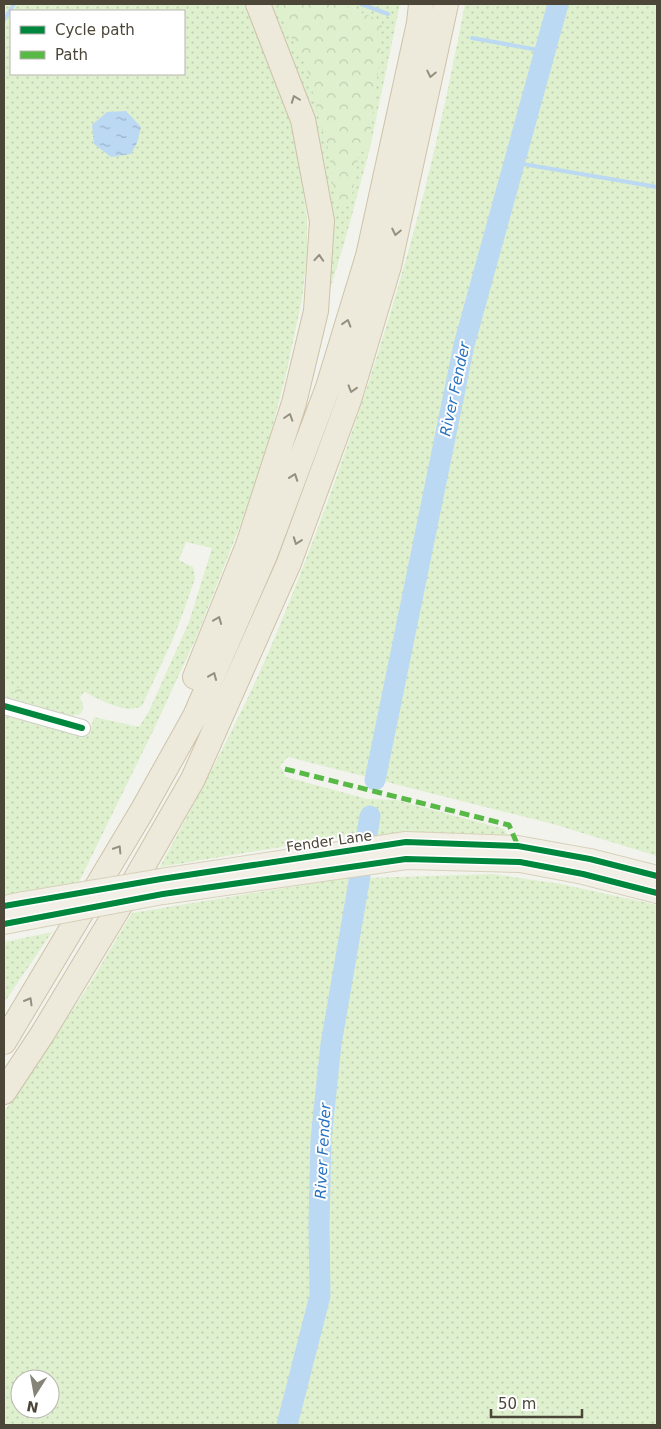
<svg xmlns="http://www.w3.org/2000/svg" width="661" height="1429" font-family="'DejaVu Sans',sans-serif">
  <defs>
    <pattern id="grass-dots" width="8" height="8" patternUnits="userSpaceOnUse" patternTransform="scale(1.25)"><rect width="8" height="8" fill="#def0cd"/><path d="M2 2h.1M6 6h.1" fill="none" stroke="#c0cfb1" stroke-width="1.8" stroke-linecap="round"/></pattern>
    <pattern id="forest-crowns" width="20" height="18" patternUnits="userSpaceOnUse" patternTransform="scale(1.25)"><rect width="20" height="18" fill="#def0cd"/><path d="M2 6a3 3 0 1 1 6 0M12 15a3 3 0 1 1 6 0" fill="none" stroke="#c0cfb1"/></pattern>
    <pattern id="water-ripples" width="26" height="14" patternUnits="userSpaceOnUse" patternTransform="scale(1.25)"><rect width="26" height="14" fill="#bcd9f4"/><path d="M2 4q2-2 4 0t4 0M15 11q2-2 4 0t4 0" fill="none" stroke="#9bb2c7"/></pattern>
  </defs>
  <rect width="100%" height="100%" fill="#f3f3ee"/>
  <path fill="url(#grass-dots)" fill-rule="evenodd" d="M 4,4 L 246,4 L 260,34 L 296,138 L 307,218 L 307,255 L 302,299 L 286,374 L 263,464 L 248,505 L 196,638 L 153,731 L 79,882 L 4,895 L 4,711 L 89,735 L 94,717 L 139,727 L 149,711 L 189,622 L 212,548 L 186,542 L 179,560 L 193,567 L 195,578 L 186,605 L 173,639 L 142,706 C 124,715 100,699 84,692 L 80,697 L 84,708 L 80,714 L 71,716 L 4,697 ZM 11,11 L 184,11 L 184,74 L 11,74 Z
    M 268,4 L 400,4 L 370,148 L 346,237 L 326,303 L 328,222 Z
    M 465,4 L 556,4 L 477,280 L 409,587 L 373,776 L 379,778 L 386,737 L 431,520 L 450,420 L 482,289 L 558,5 L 559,4 L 657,4 L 657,856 L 553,824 L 288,757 L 280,766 L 286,777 L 367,799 L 396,800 L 504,829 L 509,837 L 377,839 L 377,831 L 160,867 C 205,783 251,699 286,610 C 341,473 388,332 425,189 C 440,128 453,66 465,4 Z
    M 493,874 L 561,884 L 657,905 L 657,1425 L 293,1425 L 317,1326 L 324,1271 L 328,1115 L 339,1028 L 366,878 Z
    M 357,876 L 349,911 L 321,1079 L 316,1152 L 315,1241 L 312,1297 L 296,1375 L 283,1425 L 4,1425 L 4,1112 L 34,1069 L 91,982 L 132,913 ZM 20,1379 L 50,1379 L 50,1409 L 20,1409 Z
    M 52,932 L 4,1003 L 4,942 Z"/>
  <path fill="url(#forest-crowns)" d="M 275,4 L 340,4 L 382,21 C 381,64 372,105 370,148 L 359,153 L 352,195 L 345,206 L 335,201 L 329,151 L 321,125 L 307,69 Z
    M 4,683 L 25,690 L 17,693 L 4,689 Z"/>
  <path fill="url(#water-ripples)" d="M 126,111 L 141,127 L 137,143 L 131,154 L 111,157 L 94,144 L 92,125 L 107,112 Z"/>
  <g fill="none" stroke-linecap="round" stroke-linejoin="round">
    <path stroke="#bcd9f4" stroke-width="4" d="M 361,4 L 388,14
      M 4,20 L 14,4
      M 472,38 L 544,51
      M 517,163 L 657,187
      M 288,1422 L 295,1425"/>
    <path stroke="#bcd9f4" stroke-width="21" d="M 375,780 L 464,345 L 558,4
      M 367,834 L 370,816
      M 287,1425 L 320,1296 L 319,1224 L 321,1139 L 331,1044 L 360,876"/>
    <g stroke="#d0cec8" stroke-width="18">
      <path id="minor" d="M 4,706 L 82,728"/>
    </g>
    <g stroke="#d6d1ba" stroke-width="22">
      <path id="major" d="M 161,879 L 406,842 L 518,846 L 590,859 L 657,876
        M 163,894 L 406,859 L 520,862 L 583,874 L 657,893
        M 4,906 L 23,902
        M 4,924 L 25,920"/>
    </g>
    <g stroke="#cdc3a8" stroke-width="26">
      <path id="highway" d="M 195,677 L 248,545 L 294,403 L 316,311 L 322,221 L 303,120 L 258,4
        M 4,1042 L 142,811 L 195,716 L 265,555 L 328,387 L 368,256 L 419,23 L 421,4
        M 4,1092 L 43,1033 L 127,894 L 193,779 L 289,563 L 349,400 L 389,266 L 446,4"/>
    </g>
    <use href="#minor" stroke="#fdfdfc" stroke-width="16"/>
    <use href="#major" stroke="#f2f0e6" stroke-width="20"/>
    <use href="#highway" stroke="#ede9db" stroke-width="24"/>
    <g stroke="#d6d1ba" stroke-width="22" stroke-linecap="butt">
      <path id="major-bridge" d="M 23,902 L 161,879
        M 25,920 L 163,894"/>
    </g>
    <use href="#major-bridge" stroke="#f2f0e6" stroke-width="20"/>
    <path stroke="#58b947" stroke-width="5" stroke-dasharray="10 5" stroke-linecap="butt" d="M 285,769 L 509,825 L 518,846"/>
    <g stroke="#fff" stroke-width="9">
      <path id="cycleway" d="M 4,706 L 82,728
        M 4,906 L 161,879 L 406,842 L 518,846 L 590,859 L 657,876
        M 4,924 L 163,894 L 406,859 L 520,862 L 583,874 L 657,893"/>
    </g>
    <use href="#cycleway" stroke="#00873e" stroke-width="6"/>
  </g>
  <defs><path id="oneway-chevron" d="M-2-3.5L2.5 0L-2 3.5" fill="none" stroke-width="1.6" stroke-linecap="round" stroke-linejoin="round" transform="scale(1.25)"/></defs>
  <g stroke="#948f81">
    <use href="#oneway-chevron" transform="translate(431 74) rotate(102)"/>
    <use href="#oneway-chevron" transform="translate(295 99) rotate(-111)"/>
    <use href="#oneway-chevron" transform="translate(396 232) rotate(102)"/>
    <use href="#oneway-chevron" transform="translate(319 258) rotate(-86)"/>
    <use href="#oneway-chevron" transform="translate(347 323) rotate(-73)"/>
    <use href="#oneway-chevron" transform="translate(352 389) rotate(107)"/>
    <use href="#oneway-chevron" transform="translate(289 417) rotate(-72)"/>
    <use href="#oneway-chevron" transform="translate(294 477) rotate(-70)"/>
    <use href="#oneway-chevron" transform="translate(297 541) rotate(110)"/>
    <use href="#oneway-chevron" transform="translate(218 620) rotate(-68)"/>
    <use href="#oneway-chevron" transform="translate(213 676) rotate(-67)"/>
    <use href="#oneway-chevron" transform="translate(118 849) rotate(-58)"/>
    <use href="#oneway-chevron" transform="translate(29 1001) rotate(-60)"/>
  </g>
  <g text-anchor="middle" stroke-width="4" stroke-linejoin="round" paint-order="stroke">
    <g font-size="14" fill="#4c4638" stroke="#fff">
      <text transform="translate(329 841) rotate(-8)" y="5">Fender Lane</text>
    </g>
    <g font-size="15" font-style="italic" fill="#2873c1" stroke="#fff">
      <text transform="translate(455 389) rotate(-78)" y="5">River Fender</text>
      <text transform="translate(323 1151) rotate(-87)" y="5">River Fender</text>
    </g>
  </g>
  <rect width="661" height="1429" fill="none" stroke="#4c4638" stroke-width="10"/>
  <rect x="10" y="10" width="175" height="65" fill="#ffffff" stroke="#b7b5af"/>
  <rect x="20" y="26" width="25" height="8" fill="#00873e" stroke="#b7b5af"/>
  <text x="55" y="35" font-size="15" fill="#4c4638">Cycle path</text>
  <rect x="20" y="51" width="25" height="8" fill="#58b947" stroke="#b7b5af"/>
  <text x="55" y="60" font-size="15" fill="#4c4638">Path</text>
  <g transform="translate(35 1394) rotate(191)"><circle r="24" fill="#ffffff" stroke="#b7b5af"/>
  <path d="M0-4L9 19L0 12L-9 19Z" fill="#868378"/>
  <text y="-8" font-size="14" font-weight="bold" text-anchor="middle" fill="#4c4638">N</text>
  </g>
  <path d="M491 1409v8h91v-8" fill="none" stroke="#4c4638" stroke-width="2.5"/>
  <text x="498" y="1409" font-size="15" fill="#4c4638" stroke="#ffffff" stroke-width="4" paint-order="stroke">50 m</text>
</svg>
